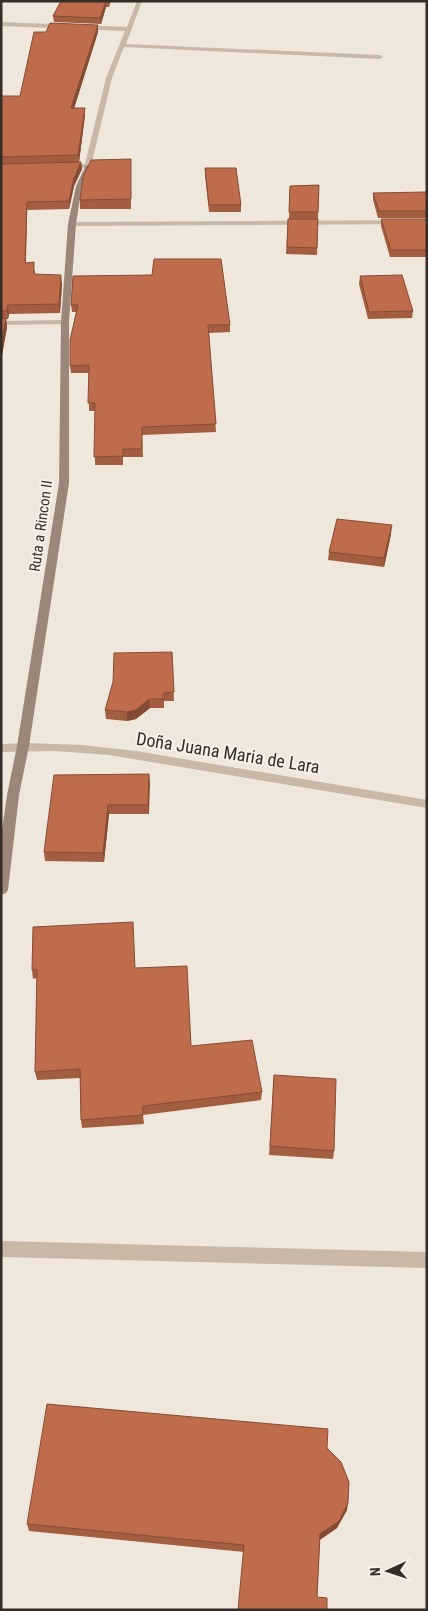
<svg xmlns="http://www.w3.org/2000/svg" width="428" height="1611" font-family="'Roboto Condensed',sans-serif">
  <rect width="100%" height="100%" fill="#f0e7dc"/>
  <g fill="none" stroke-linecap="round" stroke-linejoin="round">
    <path fill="#c7b8a8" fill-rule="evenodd" d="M 137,1 L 142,1 L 126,44 L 380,55 L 383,57 L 380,59 L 124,47 L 112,78 L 91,166 L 88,168 L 64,167 L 63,166 L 66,164 L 85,164 L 106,78 L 125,31 L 1,26 L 1,22 L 127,27 Z
      M 427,220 L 427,224 L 72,226 L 68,224 L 72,222 Z
      M 68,320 L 68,324 L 65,324 L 1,325 L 1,321 Z
      M 28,743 L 82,745 L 136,751 L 427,800 L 427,808 L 109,755 L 55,751 L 1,752 L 1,744 Z
      M 1,1241 L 427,1252 L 427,1268 L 1,1257 Z"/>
    <path fill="#9b877a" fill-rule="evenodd" d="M 86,165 L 91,166 L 82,186 L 76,224 L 69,322 L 69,483 L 29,746 L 19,795 L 8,890 L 6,893 L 1,895 L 1,837 L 7,795 L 17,746 L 59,483 L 61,322 L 68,224 L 76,186 Z"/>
  </g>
  <path fill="#a35d41" d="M 61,1 L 111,1 L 109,7 L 106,7 L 101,24 L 54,22 L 53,16 Z
    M 98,32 L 74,108 L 85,108 L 85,115 L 79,162 L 81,162 L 82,169 L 74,186 L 69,209 L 27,210 L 26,263 L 35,271 L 35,274 L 62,284 L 60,313 L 9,314 L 8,319 L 6,319 L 7,327 L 1,361 L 1,99 L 20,96 Z
    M 131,168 L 131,209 L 80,209 L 80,200 Z
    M 205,168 L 241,205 L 241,212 L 209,212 L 205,175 Z
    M 319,185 L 318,219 L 289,219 L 290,186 Z
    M 373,193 L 427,195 L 427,218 L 378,218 L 373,200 Z
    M 288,219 L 318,219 L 317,255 L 286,254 Z
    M 381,219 L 427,219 L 427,257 L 390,257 L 381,226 Z
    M 73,276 L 230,325 L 230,332 L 209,333 L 216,432 L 142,435 L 143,457 L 123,457 L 123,465 L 95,465 L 95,411 L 89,411 L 89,373 L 71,373 L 70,366 L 76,312 L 72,312 L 71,305 Z
    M 360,276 L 413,311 L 412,318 L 368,319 L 359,284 Z
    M 391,534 L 384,567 L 328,560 L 329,552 Z
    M 172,652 L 174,701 L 164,701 L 164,708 L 150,708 L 136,719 L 127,721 L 106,719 L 105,710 Z
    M 149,774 L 149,814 L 109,814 L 104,862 L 45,861 L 44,852 Z
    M 135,968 L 191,1046 L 262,1092 L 261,1100 L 143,1115 L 144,1124 L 82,1128 L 81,1120 L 80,1078 L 37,1080 L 35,1072 L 37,978 L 33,979 L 32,970 Z
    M 274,1075 L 334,1151 L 333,1159 L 269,1155 Z
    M 327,1448 L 347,1510 L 337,1528 L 320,1540 L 317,1597 L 244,1552 L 29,1531 L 27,1524 Z"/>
  <path fill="#854c35" d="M 106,1 L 106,7 L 101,24 L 100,18 Z
    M 98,25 L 98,32 L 72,115 L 71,108 Z
    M 85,108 L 85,115 L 79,162 L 78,155 Z
    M 81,162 L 82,169 L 74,186 L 69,209 L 69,201 L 74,178 Z
    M 27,202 L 27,210 L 25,271 L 25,263 Z
    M 61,275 L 62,284 L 60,313 L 59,304 Z
    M 8,305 L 9,314 L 8,319 L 7,311 Z
    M 6,318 L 7,327 L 1,361 L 1,346 Z
    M 392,525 L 391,534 L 384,567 L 384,558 Z
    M 149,699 L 150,708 L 136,719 L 127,721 L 127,712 Z
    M 149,774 L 150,783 L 149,814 L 148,805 Z
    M 108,805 L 109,814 L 104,862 L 103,853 Z
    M 348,1503 L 347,1510 L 337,1528 L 319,1540 L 320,1534 Z"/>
  <path fill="#be6c4c" stroke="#854c35" d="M 61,1 L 106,1 L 100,18 L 53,16 Z
    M 50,23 L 98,25 L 71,108 L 85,108 L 78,155 L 1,157 L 1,99 L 2,96 L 20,96 L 34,32 L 46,32 Z
    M 131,159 L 131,199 L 80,200 L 83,177 L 91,160 Z
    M 81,162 L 74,178 L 69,201 L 27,202 L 25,263 L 34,262 L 34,274 L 61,275 L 59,304 L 8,305 L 7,311 L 1,311 L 1,164 Z
    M 205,168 L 236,168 L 241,205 L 209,205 Z
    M 319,185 L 318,212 L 289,212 L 290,186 Z
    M 426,192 L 427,195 L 427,211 L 379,211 L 373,193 Z
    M 288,219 L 318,219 L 317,248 L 287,247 Z
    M 381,219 L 427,219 L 427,250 L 391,250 Z
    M 154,259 L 221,259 L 230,325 L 208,325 L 216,424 L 142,427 L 142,449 L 123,449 L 123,456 L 94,457 L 95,403 L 88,403 L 89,365 L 70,366 L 70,340 L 78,305 L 71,305 L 73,276 L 152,275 Z
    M 402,275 L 413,311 L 369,312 L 360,276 Z
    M 1,318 L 6,318 L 1,346 Z
    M 337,519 L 392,525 L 384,558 L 329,552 Z
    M 172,652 L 174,692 L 164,693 L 164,699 L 149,699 L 136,710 L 127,712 L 105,710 L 113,682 L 114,653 Z
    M 149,774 L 148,805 L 108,805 L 103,853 L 44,852 L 54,775 Z
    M 133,922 L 135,968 L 187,966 L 191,1046 L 252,1040 L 262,1092 L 143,1106 L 143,1115 L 81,1120 L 80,1069 L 35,1072 L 37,969 L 32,970 L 33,927 Z
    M 274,1075 L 336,1079 L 334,1151 L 270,1146 Z
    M 47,1404 L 328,1429 L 327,1448 L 341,1462 L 349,1482 L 348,1503 L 339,1521 L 320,1534 L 317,1597 L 327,1598 L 327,1610 L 238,1610 L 244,1545 L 27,1524 Z"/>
  <g text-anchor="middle" stroke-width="4" stroke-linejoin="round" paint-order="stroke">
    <g font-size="15" fill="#352d28" stroke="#f8f1e8">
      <text transform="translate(41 526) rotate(-82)" y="5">Ruta a Rincon II</text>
    </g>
    <g font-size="18" fill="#352d28" stroke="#f8f1e8">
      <text transform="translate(228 753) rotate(9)" y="6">Doña Juana Maria de Lara</text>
    </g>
  </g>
  <rect width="428" height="1611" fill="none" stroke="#352d28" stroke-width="5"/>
  <g transform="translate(388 1571) rotate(267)" stroke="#f8f1e8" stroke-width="4" paint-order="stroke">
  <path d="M0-4L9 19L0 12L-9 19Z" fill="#352d28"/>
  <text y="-8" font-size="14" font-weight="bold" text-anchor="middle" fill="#352d28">N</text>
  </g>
</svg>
